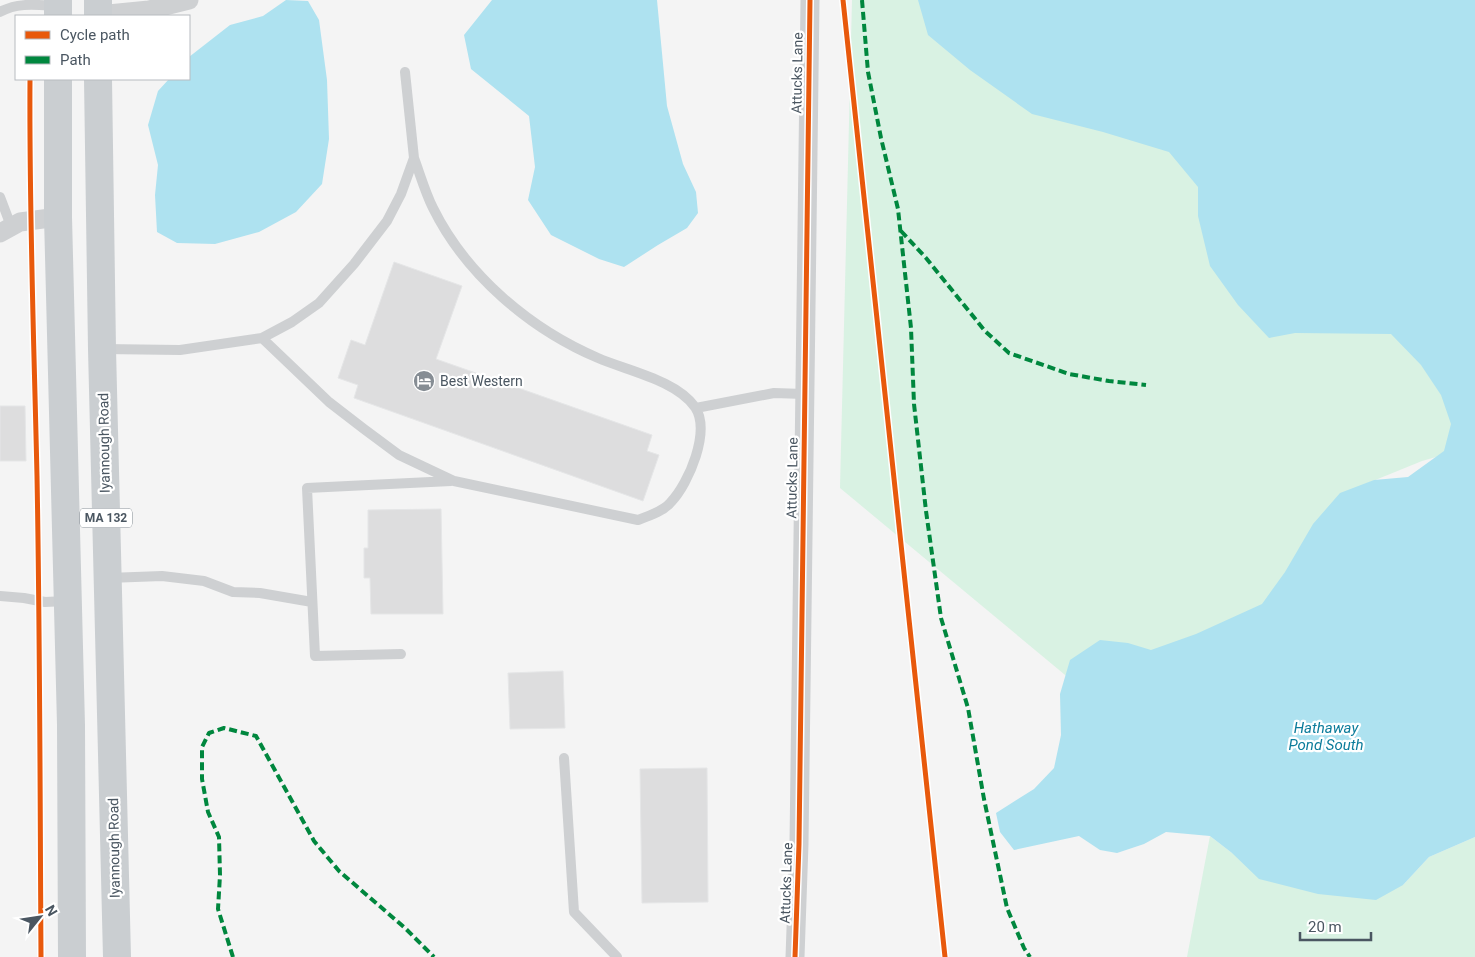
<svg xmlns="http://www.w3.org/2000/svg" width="1475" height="957" font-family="Roboto,sans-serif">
  <rect width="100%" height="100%" fill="#f4f4f4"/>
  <path fill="#d9f2e3" d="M 852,0 L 948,0 L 1175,129 L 1385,318 L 1454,376 L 1450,453 L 1422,461 L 1368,483 L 1353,492 L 1272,598 L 1229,630 L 1082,689 L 840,488 Z
    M 1210,836 L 1232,853 L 1403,885 L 1429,857 L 1475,837 L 1475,957 L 1187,957 Z"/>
  <path fill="#aee2f0" d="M 286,0 L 308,1 L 319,20 L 327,80 L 329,139 L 322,184 L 296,212 L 259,232 L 215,244 L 177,243 L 157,232 L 155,195 L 158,165 L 148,125 L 158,91 L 169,79 L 189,79 L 189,57 L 230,25 L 263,16 Z
    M 492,0 L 657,0 L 667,106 L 683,164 L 696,192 L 698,213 L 687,228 L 658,245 L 624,267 L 599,259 L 551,235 L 528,200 L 535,167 L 529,116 L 471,69 L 464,35 Z
    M 918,0 L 1475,0 L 1475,837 L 1429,857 L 1403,885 L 1376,900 L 1318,894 L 1259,879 L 1232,853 L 1210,836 L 1166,832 L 1144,844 L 1117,853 L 1100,850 L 1079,836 L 1014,850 L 1000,832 L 996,813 L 1034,789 L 1054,768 L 1061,735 L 1060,694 L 1070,660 L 1100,640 L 1128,643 L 1151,650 L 1196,634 L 1262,604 L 1285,572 L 1313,524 L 1340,493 L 1374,480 L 1408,477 L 1444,451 L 1451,424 L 1441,395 L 1421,365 L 1391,334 L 1295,333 L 1269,338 L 1238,305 L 1210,266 L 1198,216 L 1198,187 L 1169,152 L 1103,132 L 1032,114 L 970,70 L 928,35 Z"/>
  <path fill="#ddddde" stroke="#e5e6e7" d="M 394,262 L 462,286 L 436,359 L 652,435 L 647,451 L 659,455 L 643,501 L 354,398 L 358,385 L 338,378 L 351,340 L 365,345 Z
    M 0,406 L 25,406 L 26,461 L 0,461 Z
    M 441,509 L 443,614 L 371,614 L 370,578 L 364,578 L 364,548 L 368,548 L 368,510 Z
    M 563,671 L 565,728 L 510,729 L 508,673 Z
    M 707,768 L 708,902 L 642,903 L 640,769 Z"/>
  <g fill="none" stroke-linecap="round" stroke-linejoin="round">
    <path stroke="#ced0d2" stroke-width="10" d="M 0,12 C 18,2 37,5 57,6
      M 405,72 L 414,158
      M 0,197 L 11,226
      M 103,349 L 180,350 L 262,338 L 292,322 L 319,303 L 354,264 L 387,221 L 401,194 L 414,158 C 420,174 425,192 433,208 C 466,275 530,329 598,358 C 628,371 676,380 695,407 C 711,431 689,483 671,502 C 664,511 649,516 638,520 L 454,481 L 399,455 L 364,429 L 329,402 L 262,338
      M 696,408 L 774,393 L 804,394
      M 108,578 L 162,576 L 204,581 L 233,592 L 260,593 L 312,602
      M 0,596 L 24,598 L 45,602 L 66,601
      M 401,654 L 315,656 L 307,488 L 451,481
      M 564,758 L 574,912 L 617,957"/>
    <path stroke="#ced0d2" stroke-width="19" d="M 98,15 L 149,10 L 189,0
      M 0,233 L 20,222 L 58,217
      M 795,957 L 799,844 L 810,0"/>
    <path stroke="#caced1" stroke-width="28" d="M 58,16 L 58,0
      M 98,16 L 98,0
      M 58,79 L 58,217 L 71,725 L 72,957
      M 98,79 L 102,349 L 117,957"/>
    <path stroke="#00873e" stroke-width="4" stroke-dasharray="8 4" stroke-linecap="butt" d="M 862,0 L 868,72 L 881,138 L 898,209 L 911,328 L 914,404 L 926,511 L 941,618 L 968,708 L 984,799 L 1007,908 L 1024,948 L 1030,957
      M 901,231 L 926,258 L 985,331 L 1009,353 L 1069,374 L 1109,381 L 1146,385
      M 233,957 L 218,909 L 220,875 L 219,837 L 208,812 L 202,779 L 202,747 L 209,733 L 224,728 L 256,736 L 314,841 L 339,871 L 405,928 L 434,957"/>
    <g stroke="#fff" stroke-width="8">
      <path id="cycleway" d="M 843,0 L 945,957
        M 30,79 C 29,211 34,343 37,476 C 40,636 40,797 41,957
        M 795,957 L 799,844 L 810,0"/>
    </g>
    <use href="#cycleway" stroke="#e8590c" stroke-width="5"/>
  </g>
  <defs>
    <g id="hotel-disc" transform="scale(1.125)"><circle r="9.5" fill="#868d94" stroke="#fff"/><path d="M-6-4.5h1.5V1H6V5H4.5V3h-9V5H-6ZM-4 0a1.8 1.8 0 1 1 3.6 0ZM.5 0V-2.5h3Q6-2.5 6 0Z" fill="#fff"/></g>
  </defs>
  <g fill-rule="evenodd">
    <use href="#hotel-disc" x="424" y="381"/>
  </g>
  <g text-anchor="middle" stroke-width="4.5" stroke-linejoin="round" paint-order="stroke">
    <rect fill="#fff" stroke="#808990" stroke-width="1" x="80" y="508.5" width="52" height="19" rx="4"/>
    <g font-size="12" font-weight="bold" fill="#4a5661">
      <text x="106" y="522">MA 132</text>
    </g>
    <g font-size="14" fill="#4a5661" stroke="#fff">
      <text transform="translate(797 73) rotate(-89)" y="5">Attucks Lane</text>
      <text transform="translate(104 443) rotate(-91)" y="5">Iyannough Road</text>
      <text transform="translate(792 478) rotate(-89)" y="5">Attucks Lane</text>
      <text transform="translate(114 848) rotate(-91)" y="5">Iyannough Road</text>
      <text transform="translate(786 883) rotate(-88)" y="5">Attucks Lane</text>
    </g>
    <g font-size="14" fill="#4a5661" stroke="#fff" text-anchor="start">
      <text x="440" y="386">Best Western</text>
    </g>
    <g font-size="15" font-style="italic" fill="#0c7c9b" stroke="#fff">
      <text x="1326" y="733">Hathaway<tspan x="1326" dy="17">Pond South</tspan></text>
    </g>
  </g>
  <rect x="15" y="15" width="175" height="65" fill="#ffffff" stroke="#b7bbc0"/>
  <rect x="25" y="31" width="25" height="8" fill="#e8590c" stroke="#b7bbc0"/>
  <text x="60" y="40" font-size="15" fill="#4a5661">Cycle path</text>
  <rect x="25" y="56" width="25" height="8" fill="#00873e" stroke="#b7bbc0"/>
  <text x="60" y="65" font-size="15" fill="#4a5661">Path</text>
  <g transform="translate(40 917) rotate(60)" stroke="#ffffff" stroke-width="4" paint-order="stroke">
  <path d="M0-4L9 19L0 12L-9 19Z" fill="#4a5661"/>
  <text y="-8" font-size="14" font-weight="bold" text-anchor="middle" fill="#4a5661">N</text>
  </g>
  <path d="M1300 932v8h71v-8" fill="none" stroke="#4a5661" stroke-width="2.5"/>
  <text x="1308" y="932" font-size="15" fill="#4a5661" stroke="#ffffff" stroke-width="4" paint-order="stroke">20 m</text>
</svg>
